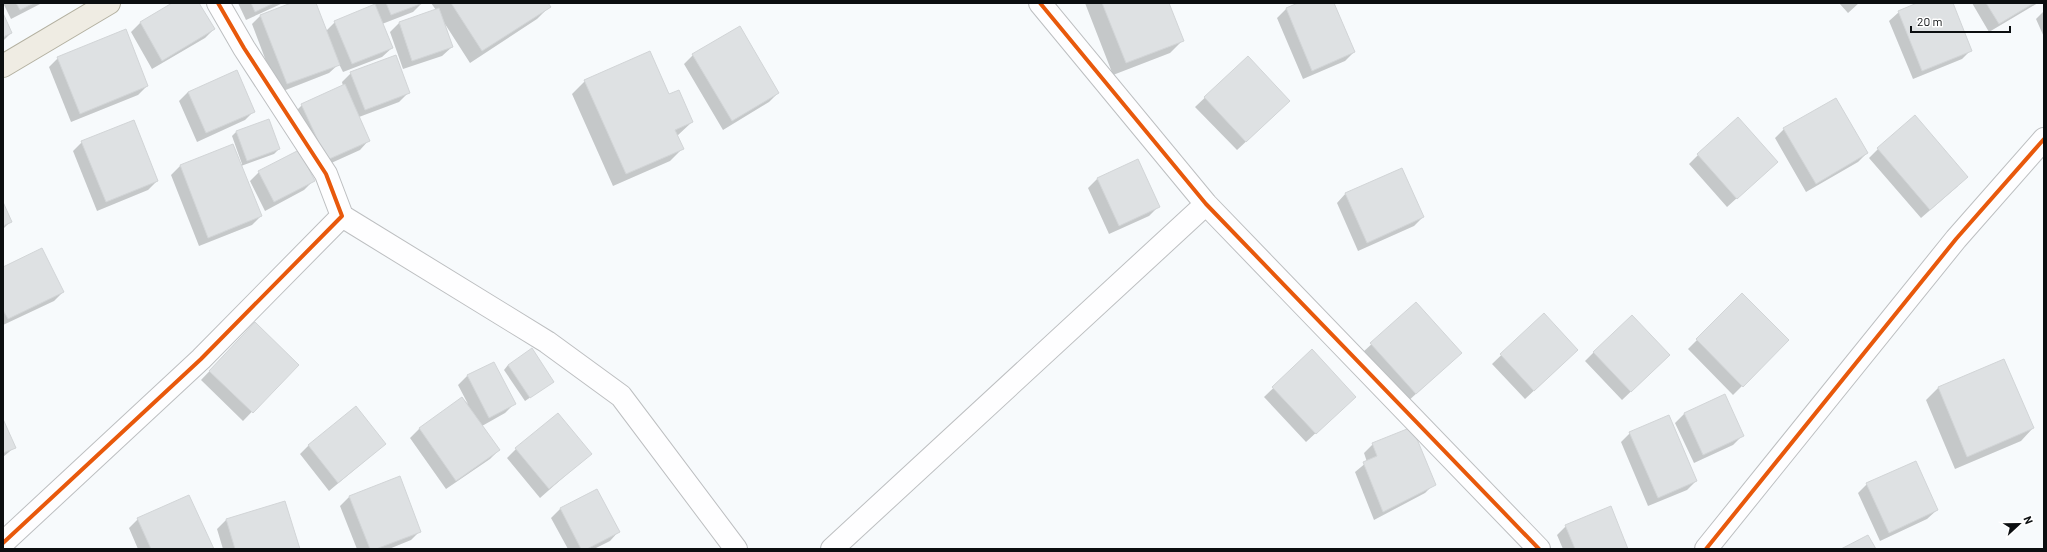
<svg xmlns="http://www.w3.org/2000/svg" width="2047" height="552" font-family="Barlow,sans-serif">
  <rect width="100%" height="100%" fill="#f7fafc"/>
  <path fill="#0003" d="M 3,3 L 42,3 L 11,19 Z
    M 174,3 L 198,3 L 214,29 L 205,38 L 152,69 L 131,32 L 140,23 Z
    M 238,3 L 283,3 L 246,20 Z
    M 293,3 L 315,3 L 326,31 L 335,22 L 375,6 L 374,3 L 422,3 L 413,12 L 382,24 L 392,48 L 382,57 L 343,72 L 339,64 L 329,73 L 278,93 L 252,24 L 261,15 Z
    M 431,3 L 547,3 L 549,7 L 537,19 L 470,63 L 445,24 L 452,47 L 442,56 L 403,69 L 390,32 L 399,23 L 436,10 Z
    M 1085,3 L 1168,3 L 1182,41 L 1170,53 L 1113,75 Z
    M 1301,3 L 1333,3 L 1354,52 L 1345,61 L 1303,79 L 1277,18 L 1286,9 Z
    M 1839,3 L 1859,3 L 1848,13 Z
    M 1920,3 L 1952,3 L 1971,50 L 1962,59 L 1913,79 L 1889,21 L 1899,12 Z
    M 1972,3 L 2038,3 L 1989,32 Z
    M 2044,11 L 2044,37 L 2036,19 Z
    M 3,15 L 11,33 L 3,41 Z
    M 693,55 L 778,93 L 769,102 L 723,130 L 684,64 Z
    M 1248,57 L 1280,110 L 1237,150 L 1195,107 Z
    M 58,58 L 147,86 L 138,95 L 71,122 L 49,67 Z
    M 351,73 L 409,92 L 399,102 L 359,117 L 369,140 L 360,150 L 318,169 L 293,114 L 302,105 L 343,86 L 342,82 Z
    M 585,81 L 669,96 L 692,122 L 677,136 L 683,148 L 670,161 L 613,186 L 572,94 Z
    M 188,92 L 254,111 L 245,120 L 197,142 L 179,101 Z
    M 1784,129 L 1867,153 L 1858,162 L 1806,192 L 1775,138 Z
    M 236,132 L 279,149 L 274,154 L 241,166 L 261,216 L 252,225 L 199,246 L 171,175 L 180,166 L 232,145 L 240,165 L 242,164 L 232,136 Z
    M 82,142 L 157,181 L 148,190 L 97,211 L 73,151 Z
    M 1878,149 L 1958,186 L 1921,218 L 1869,158 Z
    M 1698,155 L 1767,171 L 1727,207 L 1689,164 Z
    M 259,172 L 313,181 L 304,190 L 265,211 L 250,181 Z
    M 1097,179 L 1158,207 L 1149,216 L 1109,234 L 1088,188 Z
    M 1346,193 L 1423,217 L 1414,226 L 1358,251 L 1337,203 Z
    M 3,205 L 10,222 L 3,229 Z
    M 3,268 L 63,292 L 54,301 L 3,325 Z
    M 1742,295 L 1788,340 L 1733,395 L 1688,349 Z
    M 1416,303 L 1451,362 L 1406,403 L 1362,353 Z
    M 1544,314 L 1568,359 L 1525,399 L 1492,364 Z
    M 246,333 L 297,365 L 243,421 L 201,380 Z
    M 1312,351 L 1345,406 L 1306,442 L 1264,397 Z
    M 1594,352 L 1660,364 L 1622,400 L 1585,361 Z
    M 2004,360 L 2033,428 L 2021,441 L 1955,469 L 1926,400 L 1938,388 Z
    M 493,363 L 514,404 L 505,413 L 482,426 L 499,450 L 490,459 L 446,489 L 410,438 L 419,429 L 462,398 L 468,404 L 458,385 L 467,376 Z
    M 508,365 L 553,382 L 525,401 L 504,370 Z
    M 1725,396 L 1742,436 L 1733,445 L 1694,463 L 1675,423 L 1684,414 Z
    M 3,421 L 15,447 L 3,457 Z
    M 1630,433 L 1696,481 L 1687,490 L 1648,506 L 1621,442 Z
    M 385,444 L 329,491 L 300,454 L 309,445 Z
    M 1373,444 L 1434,484 L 1425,493 L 1374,520 L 1355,472 L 1367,462 L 1364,453 Z
    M 516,449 L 590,454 L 540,498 L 507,458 Z
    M 1867,484 L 1937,510 L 1927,519 L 1880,541 L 1858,493 Z
    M 597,490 L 619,531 L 610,541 L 594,549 L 568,549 L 551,518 L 560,509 Z
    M 349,497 L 420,531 L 411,540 L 389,549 L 357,549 L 340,506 Z
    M 138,519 L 213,549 L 138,549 L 129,528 Z
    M 226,520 L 299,549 L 223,549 L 217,529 Z
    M 1566,526 L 1627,549 L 1563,549 L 1557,535 Z"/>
  <path fill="#dee1e3" stroke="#d2d5d7" d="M 16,3 L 34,3 L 20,10 Z
    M 172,3 L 199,3 L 215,29 L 162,61 L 140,22 Z
    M 251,3 L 274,3 L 255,12 Z
    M 291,3 L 316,3 L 340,65 L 287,84 L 260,15 Z
    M 386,3 L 423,3 L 391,15 Z
    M 451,3 L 548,3 L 551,7 L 482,51 Z
    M 1102,3 L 1169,3 L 1184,41 L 1126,63 Z
    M 1298,3 L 1334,3 L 1355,52 L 1312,71 L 1286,8 Z
    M 1917,3 L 1953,3 L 1972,51 L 1922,71 L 1898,11 Z
    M 1986,3 L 2034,3 L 1999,24 Z
    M 375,4 L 393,48 L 352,64 L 334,21 Z
    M 439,8 L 453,47 L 412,61 L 399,22 Z
    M 3,13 L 12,33 L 3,37 Z
    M 740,26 L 779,93 L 732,121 L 692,54 Z
    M 126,29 L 148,86 L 80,114 L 57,57 Z
    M 650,51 L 669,94 L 679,90 L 693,122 L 675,130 L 684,149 L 626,174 L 584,80 Z
    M 396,55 L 410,93 L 365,110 L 350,72 Z
    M 1248,56 L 1290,101 L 1246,142 L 1204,97 Z
    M 237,70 L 255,112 L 206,133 L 188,92 Z
    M 345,84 L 370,141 L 327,160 L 301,104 Z
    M 1836,98 L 1868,153 L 1816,184 L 1783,128 Z
    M 1915,115 L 1968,177 L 1930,210 L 1877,148 Z
    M 1738,117 L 1778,162 L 1737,199 L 1697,154 Z
    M 269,119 L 280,149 L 247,161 L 236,131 Z
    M 134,120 L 158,181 L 106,202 L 81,141 Z
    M 233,144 L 262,216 L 208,238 L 180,165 Z
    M 299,150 L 315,181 L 274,202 L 258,171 Z
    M 1138,159 L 1160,207 L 1119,226 L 1097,178 Z
    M 1402,168 L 1424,217 L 1367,243 L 1345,193 Z
    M 3,202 L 12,222 L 3,226 Z
    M 42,248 L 64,292 L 8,319 L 3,310 L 3,267 Z
    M 1742,293 L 1789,340 L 1743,387 L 1696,339 Z
    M 1416,302 L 1462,353 L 1416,394 L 1370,343 Z
    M 1544,313 L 1578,350 L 1534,391 L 1500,354 Z
    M 1632,315 L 1670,355 L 1631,392 L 1593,352 Z
    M 255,322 L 299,365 L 253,413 L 209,371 Z
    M 532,348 L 554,382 L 530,398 L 508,365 Z
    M 1312,349 L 1356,397 L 1316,434 L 1272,387 Z
    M 2004,359 L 2034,428 L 1967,457 L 1938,387 Z
    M 494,362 L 516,404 L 489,418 L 467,375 Z
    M 1725,394 L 1744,436 L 1703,455 L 1684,413 Z
    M 462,397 L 500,450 L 456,481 L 419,428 Z
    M 356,406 L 386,444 L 338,483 L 308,445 Z
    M 558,413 L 592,454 L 549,489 L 515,448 Z
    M 1669,415 L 1697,481 L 1658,498 L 1629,432 Z
    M 3,419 L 16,448 L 3,453 Z
    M 1412,427 L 1436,485 L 1383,512 L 1363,462 L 1377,456 L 1372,443 Z
    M 1916,461 L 1938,510 L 1889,533 L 1866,483 Z
    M 400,476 L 421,532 L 376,549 L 370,549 L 349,496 Z
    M 597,489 L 620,532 L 587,549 L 581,549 L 560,508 Z
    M 189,495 L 214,549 L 151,549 L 137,518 Z
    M 285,501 L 300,549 L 235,549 L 226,519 Z
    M 1611,506 L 1628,549 L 1575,549 L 1565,525 Z
    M 1868,535 L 1876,549 L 1841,549 Z"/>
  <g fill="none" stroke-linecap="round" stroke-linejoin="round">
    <g stroke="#bdbfc1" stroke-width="24">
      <path id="minor" d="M 1040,3 L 1206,204 L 1539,549
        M 342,216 L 547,342 L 621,396 L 736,549
        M 3,543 L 201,359 L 342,216 L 326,174 L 244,48 L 218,3
        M 832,549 L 1206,204
        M 1706,549 L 1956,239 L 2044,139"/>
    </g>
    <g stroke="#b3b0a0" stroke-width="24">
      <path id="major" d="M 3,66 L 109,3"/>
    </g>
    <use href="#minor" stroke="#fefeff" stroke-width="22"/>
    <use href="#major" stroke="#efece3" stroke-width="22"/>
    <g stroke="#fff" stroke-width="6">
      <path id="cycleway" d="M 1040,3 L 1206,204 L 1539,549
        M 3,543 L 201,359 L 342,216 L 326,174 L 244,48 L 218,3
        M 1706,549 L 1956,239 L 2044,139"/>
    </g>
    <use href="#cycleway" stroke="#e8590c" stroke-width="4"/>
  </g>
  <rect width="2047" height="552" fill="none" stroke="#0b0e10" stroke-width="8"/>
  <g transform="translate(2019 524) rotate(68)" stroke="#ffffff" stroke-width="3" paint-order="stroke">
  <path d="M0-3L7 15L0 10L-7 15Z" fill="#0b0e10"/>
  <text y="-6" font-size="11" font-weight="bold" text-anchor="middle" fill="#0b0e10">N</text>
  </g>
  <path d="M1911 26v6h99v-6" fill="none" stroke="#0b0e10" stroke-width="2"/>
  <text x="1917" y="26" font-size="12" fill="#0b0e10" stroke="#ffffff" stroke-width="3" paint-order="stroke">20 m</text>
</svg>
